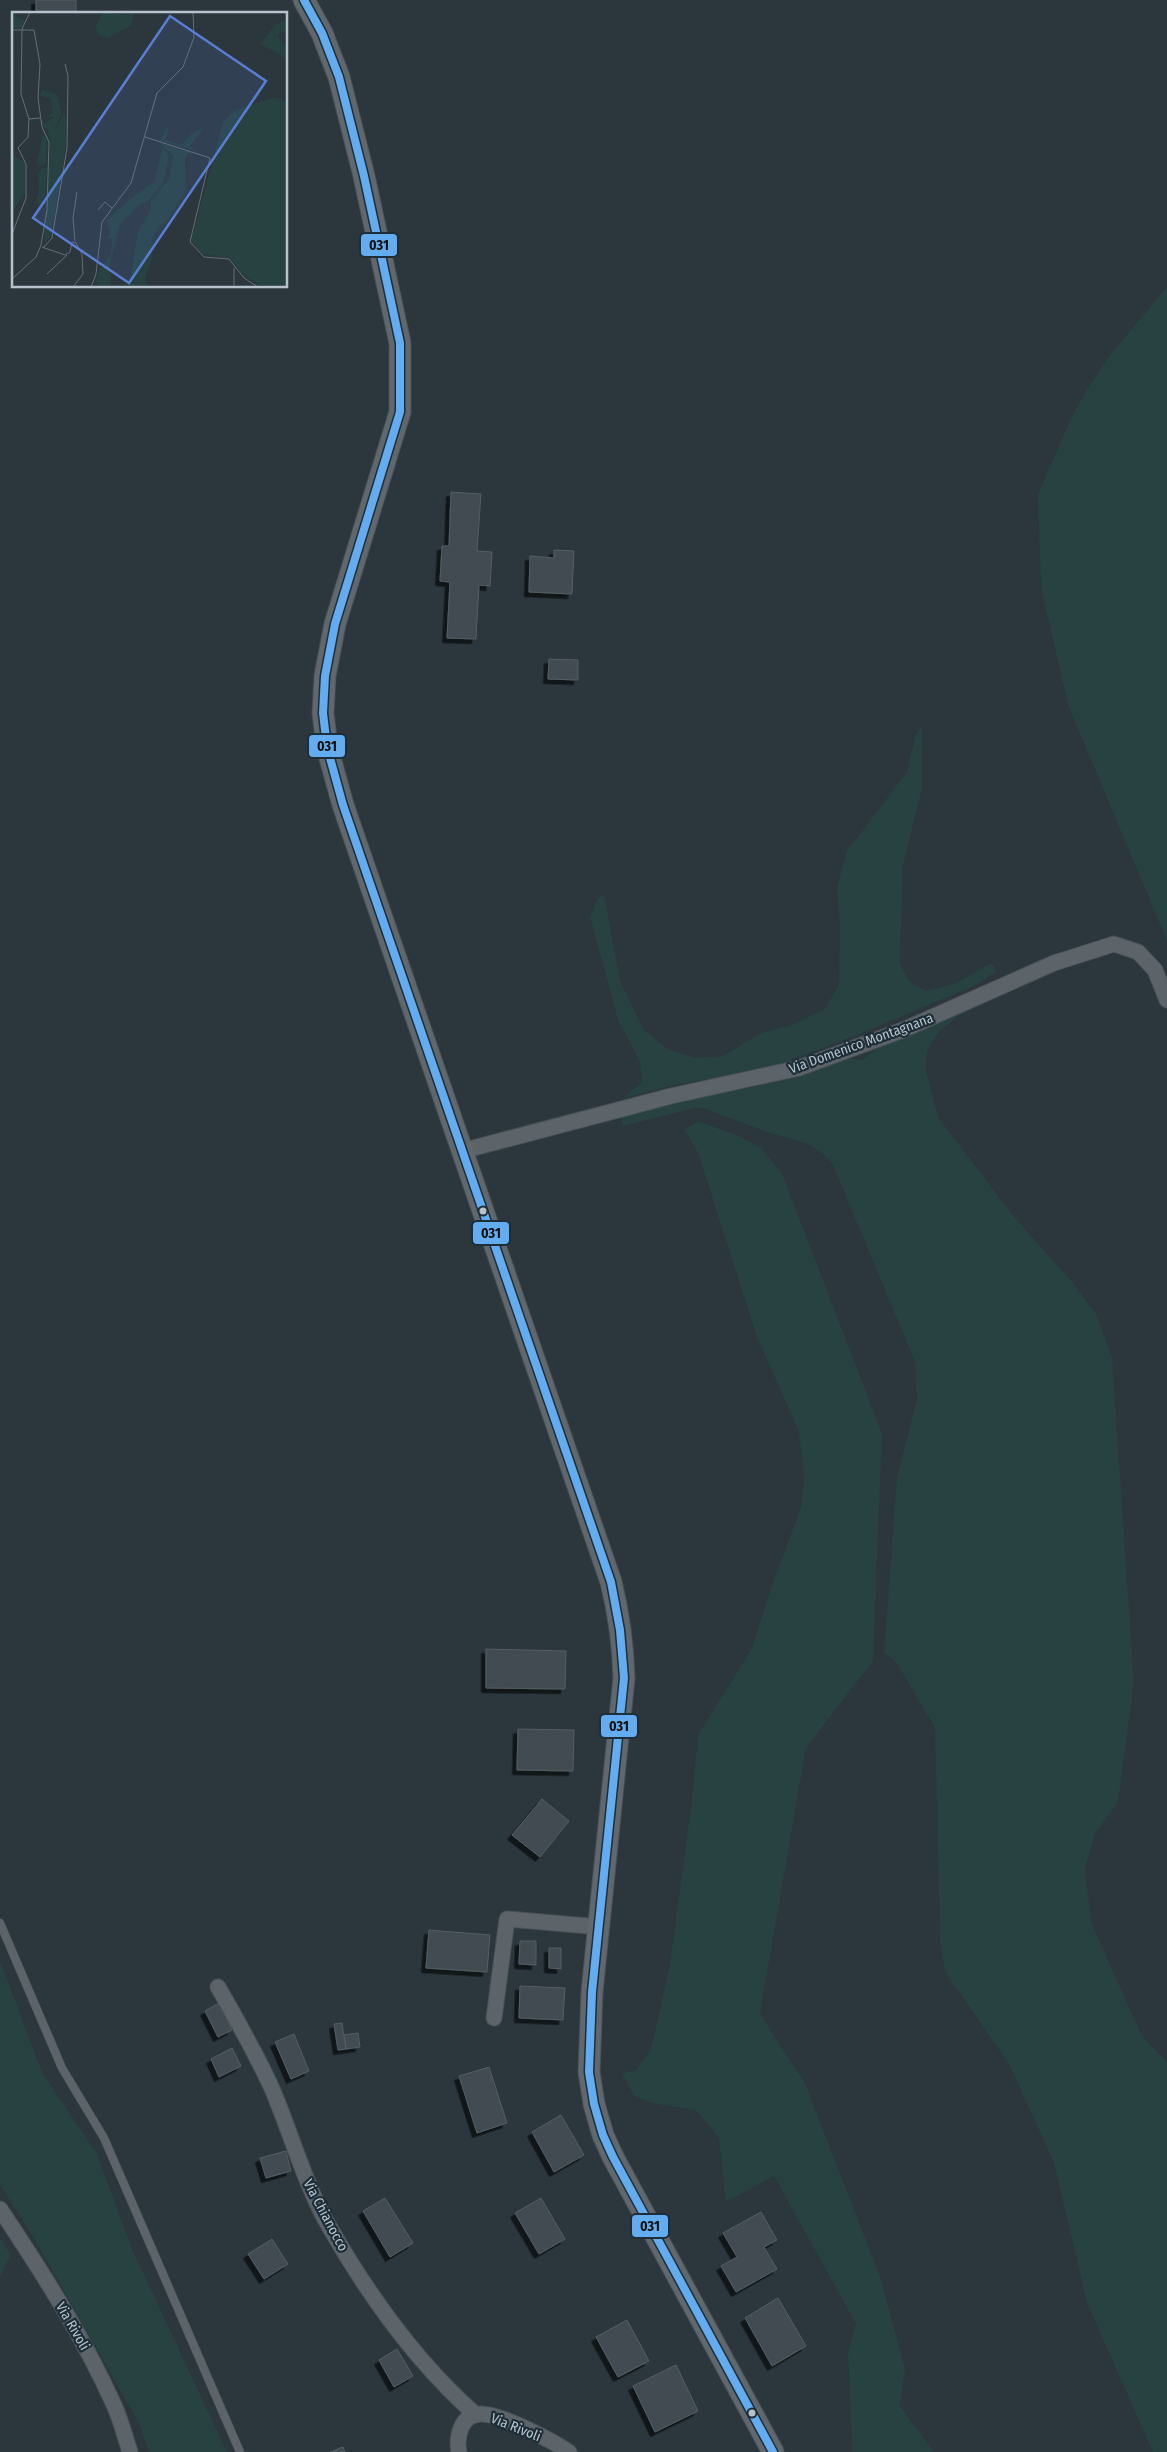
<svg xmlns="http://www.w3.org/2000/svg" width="1167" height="2452" font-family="'Fira Sans Condensed',sans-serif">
  <defs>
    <filter id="shadow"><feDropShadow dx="-4.5" dy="4.5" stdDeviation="0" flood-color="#0009"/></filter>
  </defs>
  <rect width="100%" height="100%" fill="#2b363d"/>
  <path fill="#274241" d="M 1167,287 L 1167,941 L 1068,705 L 1041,587 L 1038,494 L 1073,414 L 1087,390 L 1111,354 Z
    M 922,725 L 922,788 L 903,866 L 900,964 L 909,981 L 926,991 L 954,984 L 991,963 L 997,971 L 974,986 L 860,1034 L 767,1069 L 678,1084 L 623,1098 L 642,1082 L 640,1062 L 618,1020 L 590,917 L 598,898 L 604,894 L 620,980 L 644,1030 L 669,1050 L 696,1058 L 723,1056 L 761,1033 L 792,1025 L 825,1009 L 839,984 L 840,923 L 837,887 L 847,851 L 907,772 L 915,737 Z
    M 973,1002 L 978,1006 L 956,1017 L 938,1033 L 927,1051 L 926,1071 L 938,1117 L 1015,1218 L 1073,1283 L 1096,1314 L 1112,1357 L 1134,1683 L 1118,1802 L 1095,1834 L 1085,1868 L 1091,1922 L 1142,2036 L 1167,2062 L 1167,2452 L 1153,2452 L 1087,2303 L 1054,2163 L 1009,2064 L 945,1972 L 940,1938 L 935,1728 L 896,1662 L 884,1653 L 897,1477 L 917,1399 L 915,1362 L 832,1163 C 811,1138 792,1141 764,1131 C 745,1124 725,1116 706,1109 L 695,1108 L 623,1126 L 621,1117 L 683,1098 L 755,1087 L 844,1058 L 862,1060 L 888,1041 Z
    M 698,1121 L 741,1137 L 761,1148 L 782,1173 L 882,1433 L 873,1661 L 806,1748 L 760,2014 L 805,2083 L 881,2279 L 905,2369 L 900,2406 L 934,2452 L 852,2452 L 848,2352 L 856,2324 L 774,2176 L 726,2202 L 719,2138 L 696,2110 L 656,2104 L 634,2096 L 622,2073 L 636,2070 L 651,2049 L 670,1964 L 692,1799 L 698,1735 L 752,1648 L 770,1591 L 801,1507 L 804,1477 L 799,1432 L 757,1337 L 698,1153 L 685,1130 Z
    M 0,1960 L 42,2072 L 97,2154 L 133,2251 L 227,2452 L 149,2452 L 139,2423 L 31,2233 L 0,2185 Z
    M 0,2238 L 11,2255 L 0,2276 Z"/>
  <path fill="#424b51" stroke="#535e63" filter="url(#shadow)" d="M 36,0 L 76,0 L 76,13 L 36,13 Z
    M 451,492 L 481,494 L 477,551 L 492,552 L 490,586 L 479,585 L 476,639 L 447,638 L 450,582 L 440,581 L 442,546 L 449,546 Z
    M 554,550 L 574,551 L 572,594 L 529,592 L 530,556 L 554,558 Z
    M 549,659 L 578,660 L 578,680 L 548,679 Z
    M 486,1649 L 566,1651 L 565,1689 L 486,1688 Z
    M 518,1729 L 574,1730 L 573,1771 L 517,1770 Z
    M 542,1799 L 569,1821 L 540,1857 L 512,1835 Z
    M 429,1930 L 490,1935 L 487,1972 L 426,1968 Z
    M 520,1941 L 536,1941 L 536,1965 L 519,1964 Z
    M 549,1948 L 561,1948 L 561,1969 L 549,1968 Z
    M 520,1986 L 565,1988 L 563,2020 L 519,2018 Z
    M 219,2003 L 232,2030 L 218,2037 L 205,2011 Z
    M 342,2023 L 346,2049 L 338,2050 L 334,2024 Z
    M 358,2033 L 360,2047 L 346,2049 L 344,2035 Z
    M 294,2034 L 309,2071 L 291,2079 L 275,2042 Z
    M 232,2048 L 241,2066 L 219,2077 L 211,2059 Z
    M 489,2067 L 507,2123 L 477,2133 L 459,2076 Z
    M 561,2115 L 584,2155 L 554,2172 L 532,2132 Z
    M 286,2151 L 291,2171 L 266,2178 L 260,2158 Z
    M 385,2198 L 413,2243 L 390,2257 L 363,2211 Z
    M 541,2198 L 565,2239 L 539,2254 L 515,2213 Z
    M 761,2212 L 777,2240 L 764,2247 L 777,2269 L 736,2292 L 721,2266 L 737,2257 L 723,2233 Z
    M 272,2239 L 288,2264 L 264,2279 L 248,2254 Z
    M 778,2298 L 806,2346 L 772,2366 L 745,2318 Z
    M 627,2320 L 649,2361 L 618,2377 L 596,2337 Z
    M 397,2349 L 413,2376 L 394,2387 L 379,2360 Z
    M 676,2365 L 698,2411 L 655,2432 L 633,2386 Z
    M 343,2447 L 345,2452 L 330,2452 Z"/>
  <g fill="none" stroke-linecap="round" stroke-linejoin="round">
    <g stroke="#4a5157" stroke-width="9">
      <path id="lane" d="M 0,1923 L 62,2068 L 104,2138 L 240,2452"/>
    </g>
    <g stroke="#4a5157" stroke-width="17">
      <path id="street" d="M 462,1151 L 671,1096 L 799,1068 L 903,1030 L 1054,963 L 1114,944 L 1138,952 L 1155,970 L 1167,1000
        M 218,1987 C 238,2022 257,2055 273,2091 C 292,2136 305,2185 330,2228 C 369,2296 417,2363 476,2415
        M 494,2018 L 507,1919 L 600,1927
        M 0,2209 C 42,2272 83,2336 114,2405 C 121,2420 125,2437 130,2452
        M 459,2452 C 456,2437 461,2414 481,2414 C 501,2414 551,2440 569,2452"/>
    </g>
    <g stroke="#4a5157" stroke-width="23">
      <path id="secondary" d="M 304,0 L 322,33 L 339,77 L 364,176 L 400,343 L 400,412 L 335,624 L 325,676 L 323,713 L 327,747 L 343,805 L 611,1582 C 619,1614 623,1645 624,1678 L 592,1992 L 589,2072 L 594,2104 L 603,2135 L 613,2157 L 773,2452"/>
    </g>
    <use href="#lane" stroke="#5c646a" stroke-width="8"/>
    <use href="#street" stroke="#5c646a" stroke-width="15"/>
    <use href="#secondary" stroke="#60686e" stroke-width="21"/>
    <g stroke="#1d2e38" stroke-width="11">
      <path id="bus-1" d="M 304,0 L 322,33 L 339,77 L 364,176 L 400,343 L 400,412 L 335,624 L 325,676 L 323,713 L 327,747 L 343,805 L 611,1582 L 620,1630 L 624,1678 L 592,1992 L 589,2072 L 594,2104 L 603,2135 L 613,2157 L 773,2452"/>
    </g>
    <use href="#bus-1" stroke="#63acef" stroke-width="8"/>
  </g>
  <g fill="#b6c3cd" stroke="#1d2e38" stroke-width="2">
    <circle cx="483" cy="1211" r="4.5"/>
    <circle cx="752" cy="2413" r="4.5"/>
  </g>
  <g text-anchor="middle" stroke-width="4.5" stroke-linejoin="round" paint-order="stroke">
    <g font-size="14" fill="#b6c3cd" stroke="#1d2e38">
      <text transform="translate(861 1043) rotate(-20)" y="5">Via Domenico Montagnana</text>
      <text transform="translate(326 2215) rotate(62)" y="5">Via Chianocco</text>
      <text transform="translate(73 2326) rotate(60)" y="5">Via Rivoli</text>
      <text transform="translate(516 2427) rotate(22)" y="5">Via Rivoli</text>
    </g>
  </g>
  <g transform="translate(12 12)">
    <rect width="275" height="275" fill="#2b363d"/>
    <path d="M 0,0 L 5,0 L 4,4 L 13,8 L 10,16 L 0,17 ZM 91,0 L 114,3 L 123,0 L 119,14 L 96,26 L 88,24 L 83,15 ZM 275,7 L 275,19 L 267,21 L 266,25 L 275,34 L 275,47 L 248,32 L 263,13 ZM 30,78 L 45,82 L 49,101 L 43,120 L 51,102 L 55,104 L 53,140 L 39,224 L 32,232 L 38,135 L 36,117 L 31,115 L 29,108 L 34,111 L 43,105 L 33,106 L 40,101 L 39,91 L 38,86 L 28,84 ZM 263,85 L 275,90 L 275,275 L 248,273 L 232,264 L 218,246 L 190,242 L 179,229 L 211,110 L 223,98 ZM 157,111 L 154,128 L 169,133 L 180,121 L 193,115 L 178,134 L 186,139 L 148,129 ZM 31,123 L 35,126 L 34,152 L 27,154 L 25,150 ZM 147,131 L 182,141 L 176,142 L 173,148 L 174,178 L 157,206 L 141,223 L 140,247 L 133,267 L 136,275 L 117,275 L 126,219 L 139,198 L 139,189 L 158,165 L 161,144 ZM 151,135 L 157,144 L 151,171 L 137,189 L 127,193 L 108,212 L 98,252 L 99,275 L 90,275 L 84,270 L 87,258 L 99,243 L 100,227 L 95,226 L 98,220 L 94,209 L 119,186 L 142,170 ZM 1,143 L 13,151 L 13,181 L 0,200 ZM 31,156 L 35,156 L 33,190 L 29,193 L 23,191 L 27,179 L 26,161 Z" fill="#274241"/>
    <path fill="none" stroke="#636e77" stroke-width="1" d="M 18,0 L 10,17 L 9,82 L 17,107 L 28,106M 0,18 L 22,18 L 28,52 L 26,86 L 30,115 L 37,130 L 35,198 L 29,233 L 24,245 L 0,267M 133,125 L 198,146 L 178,230 L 192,245 L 217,247 L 232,266 L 246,275M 86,198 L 93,190 L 100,196M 0,222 L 14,186 L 14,152 L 6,136 L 16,125 L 17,107M 63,229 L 61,206 L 65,180M 30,235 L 53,243 L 58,240 L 60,230 L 64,231 L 70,242 L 71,262 L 61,275M 31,236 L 40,226 L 55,136 L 56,64 L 53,52M 35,262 L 55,243M 79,275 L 84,262 L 90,210 L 119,171 L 145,81 L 171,55 L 182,25 L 181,0M 222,275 L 222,256"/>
    <path fill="#5a7dd4" fill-opacity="0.15" stroke="#5a7dd4" stroke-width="2.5" d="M 158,4 L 254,69 L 117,271 L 21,206 Z"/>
    <rect width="275" height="275" fill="none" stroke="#b6c3cd" stroke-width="2.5"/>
  </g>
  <g stroke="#1d2e38" stroke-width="2">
    <rect x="360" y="233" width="38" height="24" rx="5" fill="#63acef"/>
    <rect x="308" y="734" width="38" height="24" rx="5" fill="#63acef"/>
    <rect x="472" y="1221" width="38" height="24" rx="5" fill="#63acef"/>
    <rect x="600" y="1714" width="38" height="24" rx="5" fill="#63acef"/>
    <rect x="631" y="2214" width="38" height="24" rx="5" fill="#63acef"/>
  </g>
  <g font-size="14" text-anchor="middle" font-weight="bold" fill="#111">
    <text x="379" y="250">031</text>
    <text x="327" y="751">031</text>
    <text x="491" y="1238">031</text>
    <text x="619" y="1731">031</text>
    <text x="650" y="2231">031</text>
  </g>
</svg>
